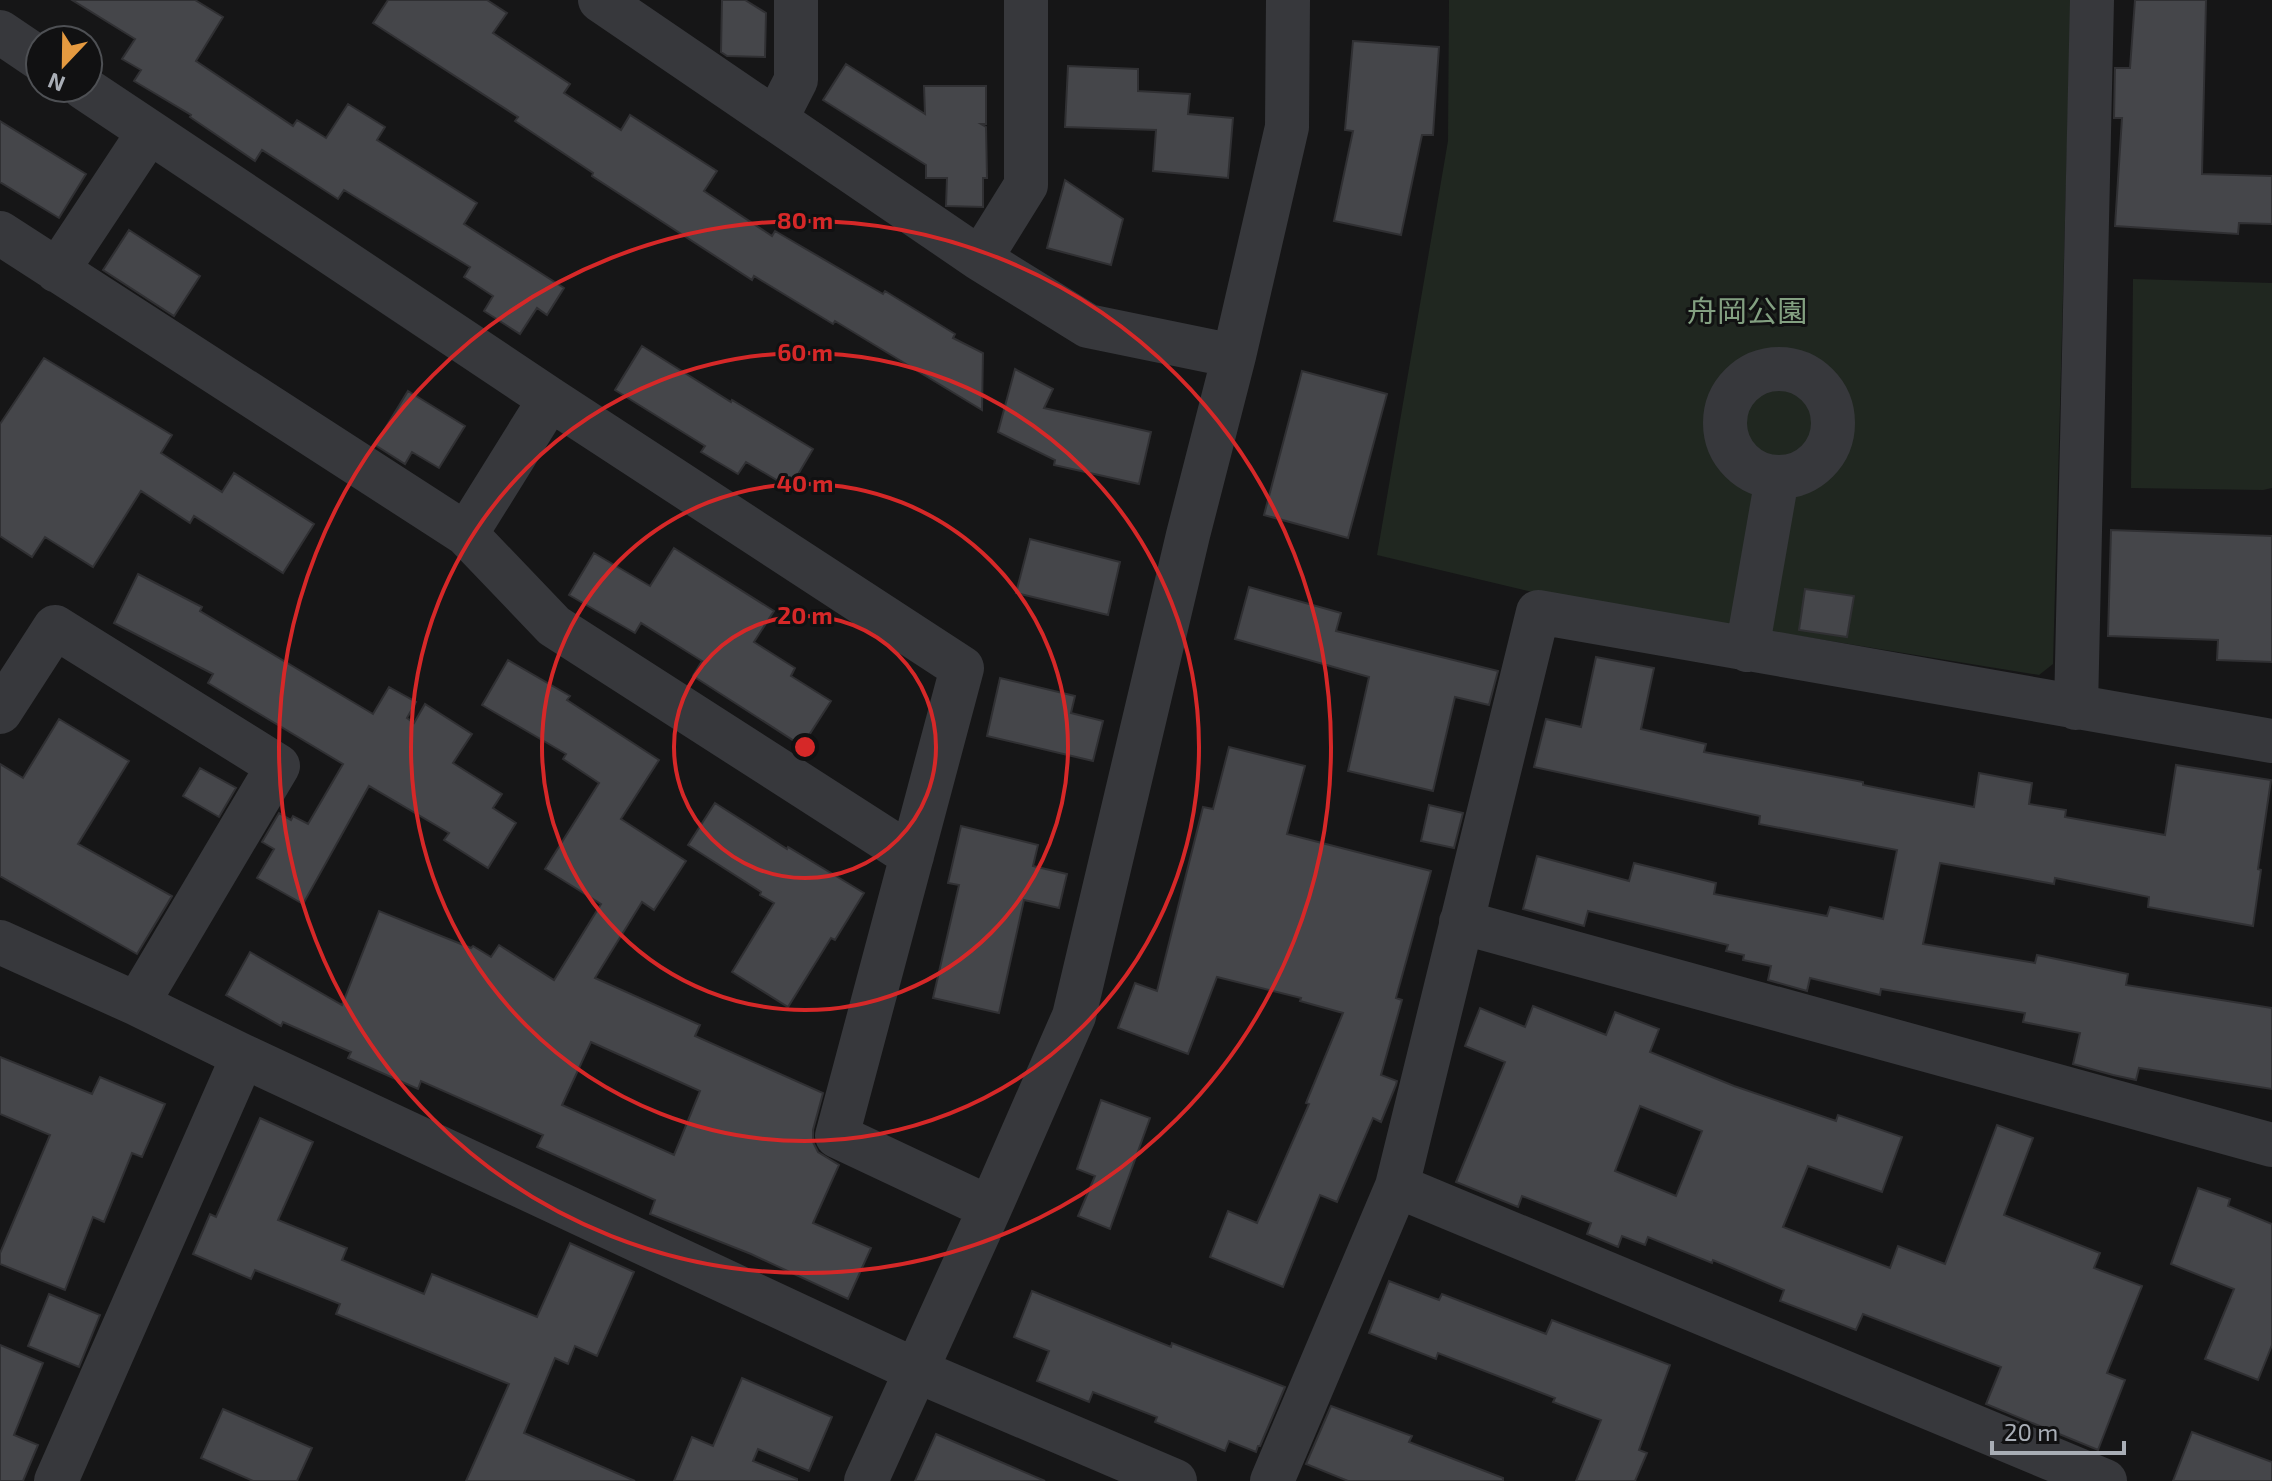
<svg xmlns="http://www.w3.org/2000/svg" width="2272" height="1481" font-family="'Exo 2','Noto Sans JP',sans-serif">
  <rect width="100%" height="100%" fill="#161617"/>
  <path fill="#202720" d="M 1449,0 L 2071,0 L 2053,664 L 2039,675 L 1541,594 L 1377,555 L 1448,141 Z
    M 2133,279 L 2272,283 L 2272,488 L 2263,490 L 2131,488 Z"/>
  <path fill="#45464a" stroke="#303033" stroke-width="2" fill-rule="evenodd" d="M 72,0 L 195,0 L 223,17 L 196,61 L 293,126 L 297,120 L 326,138 L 348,104 L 385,127 L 377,140 L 477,203 L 464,224 L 564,288 L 547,315 L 537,308 L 520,334 L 484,311 L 493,296 L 464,277 L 470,267 L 344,190 L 338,199 L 262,150 L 255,161 L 190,117 L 191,115 L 134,81 L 141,70 L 122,59 L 135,39 Z
    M 388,0 L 487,0 L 507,13 L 493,33 L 570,84 L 564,93 L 621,130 L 630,115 L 717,171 L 704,191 L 772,236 L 775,231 L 883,294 L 885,291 L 955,334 L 953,338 L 983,353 L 982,410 L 835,321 L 833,324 L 754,276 L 752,280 L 592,176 L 593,173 L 515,121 L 518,117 L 373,23 Z
    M 722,0 L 745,0 L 766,13 L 765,57 L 727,56 L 721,52 Z
    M 2135,0 L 2206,0 L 2202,174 L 2272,176 L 2272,224 L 2239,223 L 2238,234 L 2115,226 L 2122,118 L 2114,118 L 2115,68 L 2130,68 Z
    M 1353,41 L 1439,47 L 1433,135 L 1422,135 L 1401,235 L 1334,221 L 1353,131 L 1345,130 Z
    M 846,64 L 925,114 L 924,86 L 986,86 L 986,124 L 981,124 L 986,127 L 987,178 L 983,178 L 983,207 L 946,206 L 947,178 L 926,178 L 926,165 L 823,100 Z
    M 1068,66 L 1138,69 L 1138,91 L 1190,94 L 1188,114 L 1233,118 L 1228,178 L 1153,171 L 1156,130 L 1065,127 Z
    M 0,121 L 86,174 L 59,218 L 0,182 Z
    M 1065,180 L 1123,219 L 1111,265 L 1047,248 Z
    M 129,230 L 200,276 L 174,316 L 103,270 Z
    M 642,346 L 731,402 L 732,400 L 813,449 L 790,488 L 746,462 L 738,474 L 701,452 L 705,446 L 615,390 Z
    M 44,358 L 172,435 L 161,453 L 222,492 L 234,473 L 314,524 L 283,573 L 194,516 L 190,523 L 141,491 L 93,567 L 45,537 L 32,557 L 0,536 L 0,424 Z
    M 1015,369 L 1053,389 L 1044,408 L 1151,432 L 1139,484 L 1054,465 L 1055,460 L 998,432 Z
    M 1302,371 L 1387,394 L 1348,538 L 1264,515 Z
    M 408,391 L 465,426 L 439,468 L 412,452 L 405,464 L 375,445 Z
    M 2111,530 L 2272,536 L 2272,662 L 2217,660 L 2218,640 L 2108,636 Z
    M 1030,539 L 1120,562 L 1108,615 L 1016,593 Z
    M 674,548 L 774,611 L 754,642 L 795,668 L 791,676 L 831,701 L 802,746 L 693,676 L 702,661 L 641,623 L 635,633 L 569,595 L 594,553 L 650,586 Z
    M 138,574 L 202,607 L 200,611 L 373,714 L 389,687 L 416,702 L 407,718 L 414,723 L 425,704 L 472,734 L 453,763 L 502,794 L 493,808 L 516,823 L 488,868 L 444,840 L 449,833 L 369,786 L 303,904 L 257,878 L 274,849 L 262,842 L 279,813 L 291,820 L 293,816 L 308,824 L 343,764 L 208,683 L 213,674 L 114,623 Z
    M 1249,587 L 1341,613 L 1336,631 L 1498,671 L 1489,705 L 1455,697 L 1433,791 L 1348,771 L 1369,677 L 1235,639 Z
    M 1805,589 L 1854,596 L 1847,637 L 1799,630 Z
    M 1596,657 L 1654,668 L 1641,729 L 1706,744 L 1704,752 L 1863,782 L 1863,785 L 1974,807 L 1979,773 L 2032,783 L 2029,804 L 2066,810 L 2065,817 L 2165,835 L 2176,765 L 2271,780 L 2258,869 L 2261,870 L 2253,926 L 2148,907 L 2149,897 L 2055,878 L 2054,884 L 1940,863 L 1923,944 L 2035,963 L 2037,955 L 2128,974 L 2126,985 L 2272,1008 L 2272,1089 L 2139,1068 L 2136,1080 L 2113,1075 L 2073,1064 L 2080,1033 L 2023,1022 L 2025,1013 L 1881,989 L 1880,995 L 1810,978 L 1807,991 L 1768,980 L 1771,966 L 1743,960 L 1744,955 L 1726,951 L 1728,945 L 1588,911 L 1584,926 L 1523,909 L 1537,856 L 1629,881 L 1634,863 L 1716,883 L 1714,894 L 1827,916 L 1830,907 L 1883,919 L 1897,850 L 1759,824 L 1760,816 L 1534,767 L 1546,719 L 1581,727 Z
    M 508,660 L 570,696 L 567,700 L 659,760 L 621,819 L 686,861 L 654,910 L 642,902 L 595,978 L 700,1025 L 695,1036 L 823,1093 L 813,1130 L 813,1142 L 818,1152 L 839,1165 L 813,1223 L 871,1248 L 848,1299 L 751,1254 L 650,1214 L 655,1200 L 537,1147 L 543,1135 L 421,1081 L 418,1089 L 348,1058 L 351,1052 L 283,1022 L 281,1026 L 226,995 L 250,952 L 342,1005 L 379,911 L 471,948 L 473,946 L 491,957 L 499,945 L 554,980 L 601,904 L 545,869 L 599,783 L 563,759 L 566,754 L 482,705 ZM 591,1042 L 700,1091 L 674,1155 L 562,1105 Z
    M 1000,678 L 1075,696 L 1071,713 L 1103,721 L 1093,761 L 987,736 Z
    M 59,719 L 129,761 L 78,844 L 172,896 L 137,954 L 0,876 L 0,764 L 23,778 Z
    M 1229,747 L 1305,766 L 1287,834 L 1431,871 L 1396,998 L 1402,1000 L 1381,1075 L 1397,1081 L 1396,1085 L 1381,1122 L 1373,1118 L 1337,1202 L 1320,1195 L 1283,1287 L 1210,1257 L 1228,1211 L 1257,1223 L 1309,1104 L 1306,1103 L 1343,1013 L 1300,1001 L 1301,998 L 1217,977 L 1188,1054 L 1118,1028 L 1135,983 L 1157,991 L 1203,807 L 1213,809 Z
    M 200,768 L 236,788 L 219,817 L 183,796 Z
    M 715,803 L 787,849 L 788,847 L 864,893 L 835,940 L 831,938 L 788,1007 L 732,972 L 774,903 L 760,895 L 761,892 L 688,845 Z
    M 1429,805 L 1463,813 L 1454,848 L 1421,841 Z
    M 961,826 L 1038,845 L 1033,866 L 1067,874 L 1059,908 L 1024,900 L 999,1013 L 933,998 L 959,885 L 948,883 Z
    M 1533,1006 L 1606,1035 L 1615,1012 L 1659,1029 L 1650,1052 L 1734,1086 L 1836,1121 L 1838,1115 L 1902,1137 L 1882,1192 L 1808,1166 L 1783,1227 L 1890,1268 L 1898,1246 L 1945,1264 L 1997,1125 L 2033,1138 L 2004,1215 L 2100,1253 L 2094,1268 L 2142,1286 L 2107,1373 L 2125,1380 L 2098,1450 L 1986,1404 L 2001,1367 L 1863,1314 L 1856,1330 L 1780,1301 L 1784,1290 L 1713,1260 L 1712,1263 L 1648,1237 L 1645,1245 L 1622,1236 L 1618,1247 L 1587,1234 L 1591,1223 L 1522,1196 L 1518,1207 L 1456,1182 L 1505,1062 L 1465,1046 L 1480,1008 L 1525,1027 ZM 1640,1106 L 1702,1131 L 1676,1196 L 1615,1171 Z
    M 0,1057 L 92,1094 L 100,1077 L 165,1104 L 142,1157 L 132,1153 L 104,1222 L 93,1217 L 65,1290 L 0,1264 L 0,1253 L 50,1135 L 0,1114 Z
    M 1101,1100 L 1150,1118 L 1110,1229 L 1078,1216 L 1095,1176 L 1077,1169 Z
    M 260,1118 L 313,1142 L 278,1220 L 347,1248 L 342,1260 L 424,1294 L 432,1274 L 537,1317 L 570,1243 L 634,1272 L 597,1356 L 575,1346 L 568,1364 L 555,1358 L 524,1433 L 635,1481 L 466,1481 L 509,1384 L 336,1314 L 340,1304 L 255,1270 L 251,1279 L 193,1254 L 210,1214 L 216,1217 Z
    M 2198,1188 L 2230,1199 L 2228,1206 L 2272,1224 L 2272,1345 L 2258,1380 L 2205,1359 L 2234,1289 L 2171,1264 Z
    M 1389,1281 L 1439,1300 L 1442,1294 L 1546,1334 L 1552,1320 L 1670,1365 L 1639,1450 L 1647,1453 L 1635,1481 L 1576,1481 L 1601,1420 L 1553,1402 L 1555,1398 L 1438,1353 L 1436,1359 L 1369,1333 Z
    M 1032,1291 L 1171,1347 L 1172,1343 L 1285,1387 L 1260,1446 L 1258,1446 L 1256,1452 L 1229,1441 L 1225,1451 L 1155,1422 L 1157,1417 L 1093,1392 L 1089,1402 L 1037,1381 L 1049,1351 L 1014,1337 Z
    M 49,1294 L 100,1315 L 79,1367 L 28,1346 Z
    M 0,1345 L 43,1363 L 14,1435 L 38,1445 L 23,1481 L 0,1481 Z
    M 742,1378 L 832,1417 L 809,1471 L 758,1449 L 753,1461 L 797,1479 L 797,1481 L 674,1481 L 692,1437 L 713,1446 Z
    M 1331,1406 L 1412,1436 L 1409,1442 L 1503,1478 L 1503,1481 L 1348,1481 L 1306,1464 Z
    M 223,1409 L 312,1448 L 297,1481 L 253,1481 L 201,1458 Z
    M 2192,1432 L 2272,1462 L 2272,1481 L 2173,1481 Z
    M 936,1434 L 1045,1481 L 915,1481 Z"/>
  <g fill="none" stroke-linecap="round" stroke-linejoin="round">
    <path stroke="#37383c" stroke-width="44" d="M 600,0 L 980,259 L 1088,326 L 1234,356
      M 0,32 L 40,59
      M 84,88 L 550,399 L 962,668 L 837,1136 L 990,1208
      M 776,119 L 796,80 L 796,0
      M 0,233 L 466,534 L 554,626 L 912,856
      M 980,259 L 1026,185 L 1026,0
      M 57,271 L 149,132
      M1725 423a54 54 0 1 1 108 0a54 54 0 1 1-108 0Z
      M 466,534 L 550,399
      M 1747,650 L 1777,478
      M 2076,708 L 2092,0
      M 0,712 L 55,627 L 278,766 L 137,1004
      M 1461,922 L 2272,1145
      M 0,942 L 137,1004 L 243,1056 L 915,1370 L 1175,1481
      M 1397,1186 L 2105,1481
      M 56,1481 L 243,1056
      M 866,1481 L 990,1208 L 1074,1016 L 1188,535 L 1234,356 L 1287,127 L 1288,0
      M 1272,1481 L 1397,1186 L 1538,612 L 2272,741"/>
  </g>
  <g fill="none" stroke="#d62828" stroke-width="4">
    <circle cx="805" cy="747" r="131"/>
    <circle cx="805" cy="747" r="263"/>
    <circle cx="805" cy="747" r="394"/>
    <circle cx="805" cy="747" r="526"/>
  </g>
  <g text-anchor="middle" stroke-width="6" stroke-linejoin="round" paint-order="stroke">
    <g font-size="30" fill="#83a081" stroke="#111112">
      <text x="1747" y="322">舟岡公園</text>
    </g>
  </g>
  <circle cx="805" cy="747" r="12" fill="#d62828" stroke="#111112" stroke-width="4"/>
  <g font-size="24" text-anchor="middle" font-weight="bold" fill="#d62828" stroke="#111112" stroke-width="6" stroke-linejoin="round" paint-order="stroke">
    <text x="805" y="229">80 m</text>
    <text x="805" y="361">60 m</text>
    <text x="805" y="492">40 m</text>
    <text x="805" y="624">20 m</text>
  </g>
  <g transform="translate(64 64) rotate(202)"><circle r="38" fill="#111112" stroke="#4e5054" stroke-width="2"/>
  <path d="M0-6L14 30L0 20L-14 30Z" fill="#e59a40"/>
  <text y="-12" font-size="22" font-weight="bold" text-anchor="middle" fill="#a9aeb6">N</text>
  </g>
  <path d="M1992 1441v12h132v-12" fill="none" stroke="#a9aeb6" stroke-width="4"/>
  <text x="2004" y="1441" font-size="24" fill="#a9aeb6" stroke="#111112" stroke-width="6" paint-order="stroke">20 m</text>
</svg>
